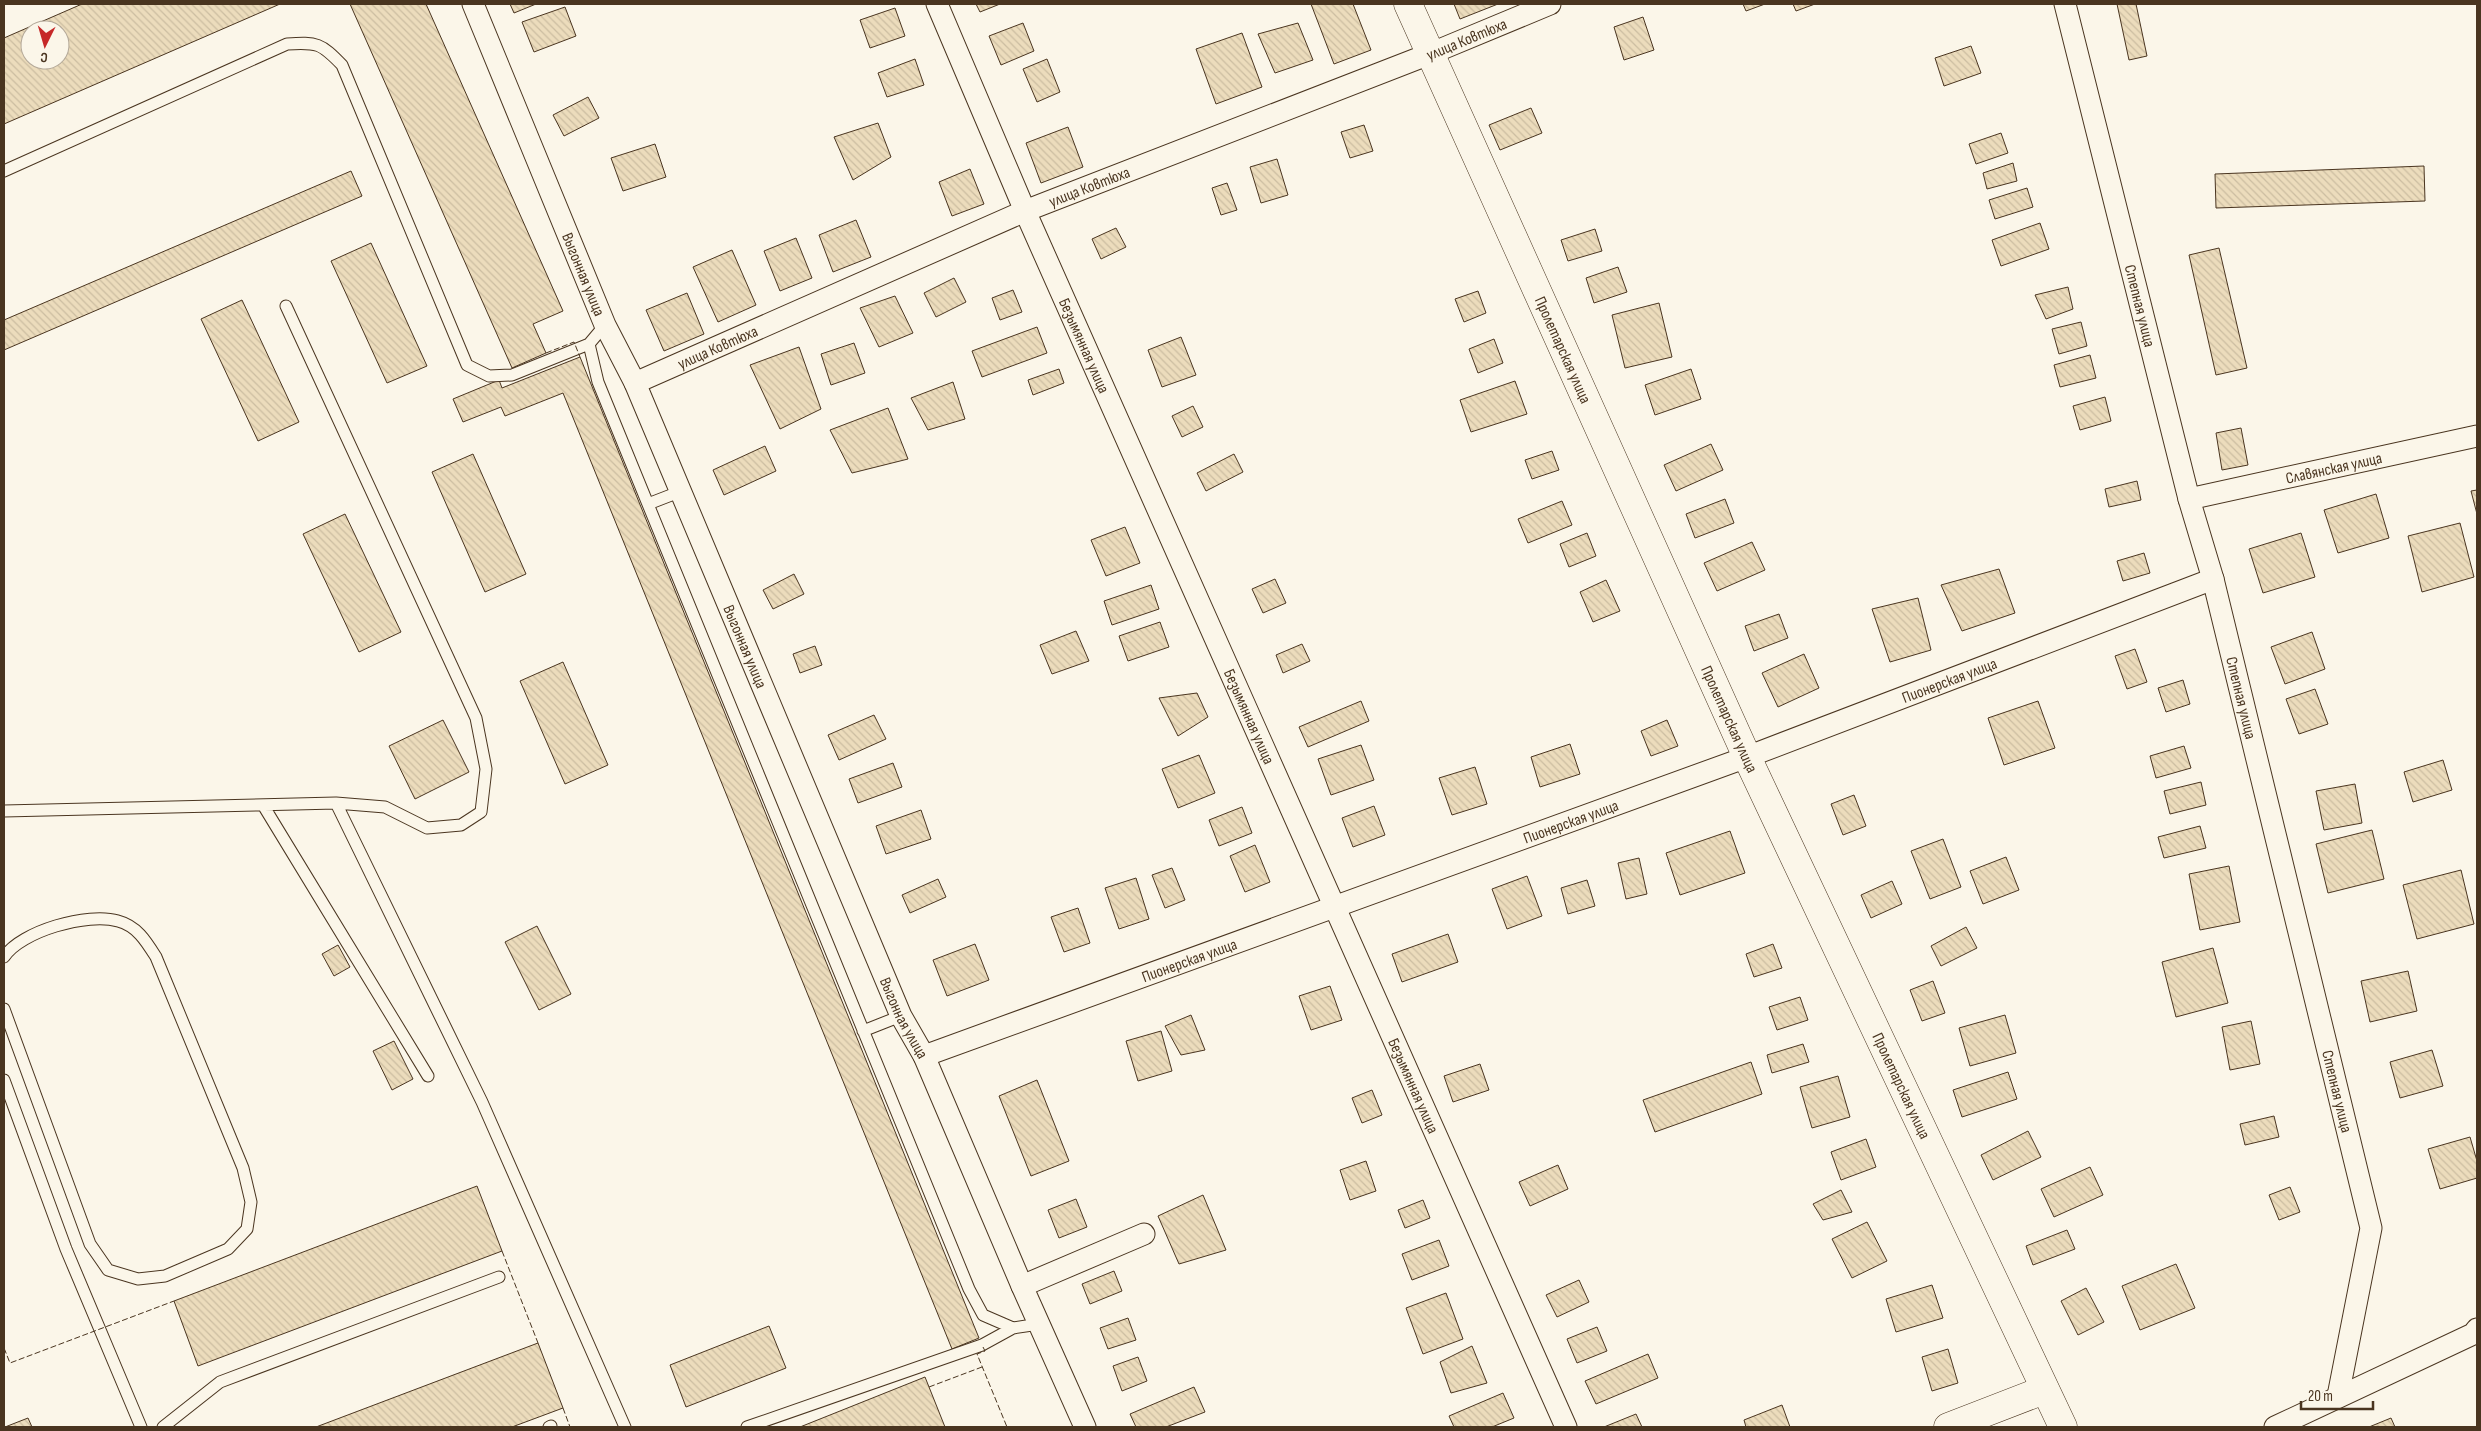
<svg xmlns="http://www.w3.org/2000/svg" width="2481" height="1431" font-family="'Sofia Sans Condensed',sans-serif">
  <defs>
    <pattern id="building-back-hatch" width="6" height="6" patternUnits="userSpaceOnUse" patternTransform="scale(1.25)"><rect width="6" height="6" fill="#ecdcbc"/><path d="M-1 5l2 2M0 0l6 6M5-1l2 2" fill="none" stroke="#ccbda1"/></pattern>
  </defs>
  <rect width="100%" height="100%" fill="#fbf6e9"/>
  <path fill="url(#building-back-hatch)" stroke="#4a3520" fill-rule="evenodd" d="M 82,4 L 280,4 L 4,124 L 4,38 ZM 30,30 L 60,30 L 60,60 L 30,60 Z
    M 350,4 L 426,4 L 563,311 L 533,324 L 546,353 L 512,368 Z
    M 510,4 L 536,4 L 514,13 Z
    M 976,4 L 1000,4 L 980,12 Z
    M 1311,4 L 1353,4 L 1371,50 L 1334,64 Z
    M 1454,4 L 1498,4 L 1460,19 Z
    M 1743,4 L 1765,4 L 1746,11 Z
    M 1793,4 L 1815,4 L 1796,11 Z
    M 2117,4 L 2136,4 L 2147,56 L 2129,60 Z
    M 565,7 L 576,36 L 534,52 L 522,22 Z
    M 895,8 L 905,36 L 870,48 L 860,20 Z
    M 1643,17 L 1654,50 L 1624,60 L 1614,27 Z
    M 1023,23 L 1034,51 L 1001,65 L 989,36 Z
    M 1298,23 L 1313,60 L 1275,73 L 1258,34 Z
    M 1242,33 L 1262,87 L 1216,104 L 1196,49 Z
    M 1971,46 L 1981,73 L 1944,86 L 1935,58 Z
    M 915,59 L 924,85 L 887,97 L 878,73 Z
    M 1047,59 L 1060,92 L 1037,102 L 1023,69 Z
    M 588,97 L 599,118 L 564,136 L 553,115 Z
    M 1531,108 L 1542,133 L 1500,150 L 1489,125 Z
    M 878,123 L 891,157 L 853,180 L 834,137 Z
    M 1364,125 L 1373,151 L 1350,158 L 1341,132 Z
    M 1068,127 L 1083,167 L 1041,183 L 1026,143 Z
    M 2001,133 L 2008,153 L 1976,164 L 1969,144 Z
    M 655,144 L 666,177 L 623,191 L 611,158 Z
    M 1277,159 L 1288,195 L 1261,203 L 1250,167 Z
    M 2013,163 L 2017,181 L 1987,189 L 1983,173 Z
    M 2424,166 L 2425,201 L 2216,208 L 2215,174 Z
    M 970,169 L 984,204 L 952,216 L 939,182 Z
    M 351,171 L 362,196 L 4,350 L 4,320 Z
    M 1227,183 L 1237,210 L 1221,215 L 1212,188 Z
    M 2027,188 L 2033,207 L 1995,219 L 1989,200 Z
    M 856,220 L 871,257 L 833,272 L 819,235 Z
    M 2040,223 L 2049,249 L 2001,266 L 1992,240 Z
    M 1116,228 L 1126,247 L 1101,259 L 1092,239 Z
    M 1595,229 L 1602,251 L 1568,261 L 1561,240 Z
    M 796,238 L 812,278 L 780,291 L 764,251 Z
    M 371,243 L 427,366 L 387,383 L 331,261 Z
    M 2219,248 L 2247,368 L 2216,375 L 2189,255 Z
    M 732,250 L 756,305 L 718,322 L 693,267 Z
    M 1618,267 L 1627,292 L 1594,303 L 1586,278 Z
    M 954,278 L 966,302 L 936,317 L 924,293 Z
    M 2068,287 L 2073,309 L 2046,319 L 2035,295 Z
    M 1013,290 L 1022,312 L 1000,320 L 992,298 Z
    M 1478,291 L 1486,313 L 1464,322 L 1455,299 Z
    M 687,293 L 704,334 L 664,351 L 646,310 Z
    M 895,296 L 913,333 L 879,347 L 860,308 Z
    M 242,300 L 299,422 L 258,441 L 201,319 Z
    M 1659,303 L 1672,357 L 1625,368 L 1612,315 Z
    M 2081,322 L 2087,346 L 2059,354 L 2052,329 Z
    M 1037,327 L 1047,353 L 982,377 L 972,351 Z
    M 1181,337 L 1196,375 L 1162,387 L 1148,350 Z
    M 1494,339 L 1503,363 L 1478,373 L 1469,349 Z
    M 854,343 L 865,373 L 831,385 L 821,354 Z
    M 799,347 L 821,409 L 780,429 L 750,365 Z
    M 2090,355 L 2096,378 L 2060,387 L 2054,365 Z
    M 580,357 L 979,1338 L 952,1349 L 563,393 L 505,416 L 501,407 L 463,422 L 453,399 L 499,380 L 502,388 Z
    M 1059,369 L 1064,383 L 1033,395 L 1028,380 Z
    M 1691,369 L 1701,399 L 1655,415 L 1645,385 Z
    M 1515,381 L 1527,414 L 1471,432 L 1460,400 Z
    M 953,382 L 965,419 L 928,430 L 911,398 Z
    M 2105,397 L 2111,421 L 2080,430 L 2073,406 Z
    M 1193,406 L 1203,427 L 1182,437 L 1172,416 Z
    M 888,408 L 908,459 L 852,473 L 830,430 Z
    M 2241,428 L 2248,465 L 2222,470 L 2216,433 Z
    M 1711,444 L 1723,470 L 1676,491 L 1664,465 Z
    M 765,446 L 776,471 L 724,495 L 713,470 Z
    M 1552,451 L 1559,470 L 1532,479 L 1525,460 Z
    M 473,454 L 526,574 L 485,592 L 432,472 Z
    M 1234,454 L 1243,472 L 1206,491 L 1197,473 Z
    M 2137,481 L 2141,500 L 2109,507 L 2105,489 Z
    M 2477,490 L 2477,514 L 2471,491 Z
    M 2376,494 L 2389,538 L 2338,553 L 2324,510 Z
    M 1725,499 L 1734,523 L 1695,538 L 1686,514 Z
    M 1562,501 L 1572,525 L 1528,543 L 1518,519 Z
    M 345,514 L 401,632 L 359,652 L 303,534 Z
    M 2460,523 L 2474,577 L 2422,592 L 2408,536 Z
    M 1125,527 L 1140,563 L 1106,576 L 1091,540 Z
    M 1587,533 L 1596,556 L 1569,567 L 1560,544 Z
    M 2301,533 L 2315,577 L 2263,593 L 2249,549 Z
    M 1752,542 L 1765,570 L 1717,591 L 1704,563 Z
    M 2144,553 L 2150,573 L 2123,581 L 2117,561 Z
    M 1999,569 L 2015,613 L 1962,631 L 1941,585 Z
    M 794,574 L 804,594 L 773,609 L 763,590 Z
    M 1275,579 L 1286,603 L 1263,613 L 1252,589 Z
    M 1606,580 L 1620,611 L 1593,622 L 1580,592 Z
    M 1151,585 L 1159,609 L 1112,625 L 1104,601 Z
    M 1918,598 L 1931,650 L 1890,662 L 1872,609 Z
    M 1779,614 L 1788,638 L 1754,651 L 1745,626 Z
    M 1160,622 L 1169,647 L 1128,661 L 1119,636 Z
    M 1076,631 L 1089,661 L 1052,674 L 1040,645 Z
    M 2312,632 L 2325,669 L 2285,684 L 2271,647 Z
    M 1302,644 L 1310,661 L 1283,673 L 1276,655 Z
    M 815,646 L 822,665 L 800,673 L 793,654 Z
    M 2135,649 L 2147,682 L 2127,689 L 2115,656 Z
    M 1804,654 L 1819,688 L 1778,707 L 1762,673 Z
    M 563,662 L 608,765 L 565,784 L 520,681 Z
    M 2183,680 L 2190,704 L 2166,712 L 2158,688 Z
    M 2315,689 L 2328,724 L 2299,734 L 2286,699 Z
    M 1197,693 L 1208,717 L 1178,736 L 1159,698 Z
    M 1361,701 L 1369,721 L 1308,747 L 1299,727 Z
    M 2038,701 L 2055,748 L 2004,765 L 1988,718 Z
    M 874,715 L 886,739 L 839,760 L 828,735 Z
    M 443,720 L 469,772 L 415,799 L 389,746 Z
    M 1667,720 L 1678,746 L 1651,756 L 1641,731 Z
    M 1570,744 L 1580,774 L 1540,787 L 1531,757 Z
    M 1361,745 L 1374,780 L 1331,795 L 1318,759 Z
    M 2184,746 L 2191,768 L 2156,778 L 2150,756 Z
    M 1199,755 L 1215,793 L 1178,808 L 1162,769 Z
    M 2443,760 L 2452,790 L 2413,802 L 2404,772 Z
    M 893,763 L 902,787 L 858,803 L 849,779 Z
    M 1475,767 L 1487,804 L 1452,815 L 1439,778 Z
    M 2201,782 L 2206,805 L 2170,814 L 2164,791 Z
    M 2355,784 L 2362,823 L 2324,830 L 2316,791 Z
    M 1854,795 L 1866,826 L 1843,835 L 1831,804 Z
    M 1374,806 L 1385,835 L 1353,847 L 1342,818 Z
    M 1242,807 L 1252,833 L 1219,846 L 1209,820 Z
    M 921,810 L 931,839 L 886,854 L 876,826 Z
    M 2200,826 L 2206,848 L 2164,858 L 2158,837 Z
    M 2372,830 L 2384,879 L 2328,893 L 2316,844 Z
    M 1730,831 L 1745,873 L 1680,895 L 1666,853 Z
    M 1943,839 L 1961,887 L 1930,899 L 1911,851 Z
    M 1255,845 L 1270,882 L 1245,892 L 1230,856 Z
    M 2006,857 L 2019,890 L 1983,904 L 1970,871 Z
    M 1639,858 L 1647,894 L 1626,899 L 1618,863 Z
    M 2229,866 L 2240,922 L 2200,930 L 2189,874 Z
    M 1172,868 L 1185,900 L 1165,908 L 1152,875 Z
    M 2461,870 L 2474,924 L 2417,939 L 2403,885 Z
    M 1527,876 L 1542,916 L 1507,929 L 1492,889 Z
    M 1136,878 L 1149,919 L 1119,929 L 1105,888 Z
    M 938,879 L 946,897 L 910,913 L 902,895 Z
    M 1587,880 L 1595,906 L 1568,914 L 1561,888 Z
    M 1892,881 L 1902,904 L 1871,918 L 1861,895 Z
    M 1078,908 L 1090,943 L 1064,952 L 1051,917 Z
    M 537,926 L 571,994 L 539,1010 L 505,942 Z
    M 1966,927 L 1977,948 L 1941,966 L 1931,946 Z
    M 1448,934 L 1458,962 L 1402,982 L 1392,954 Z
    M 975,944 L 989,980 L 947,996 L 933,960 Z
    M 1773,944 L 1782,968 L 1754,977 L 1746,954 Z
    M 338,945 L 350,967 L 334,976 L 322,954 Z
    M 2213,948 L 2228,1003 L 2176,1017 L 2162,962 Z
    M 2408,971 L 2417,1011 L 2370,1022 L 2361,981 Z
    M 1933,981 L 1945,1013 L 1922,1021 L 1910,990 Z
    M 1330,986 L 1342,1020 L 1311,1030 L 1299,996 Z
    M 1800,997 L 1808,1020 L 1777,1030 L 1769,1007 Z
    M 1191,1015 L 1205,1050 L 1181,1055 L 1165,1026 Z
    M 2005,1015 L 2016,1053 L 1970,1066 L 1959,1028 Z
    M 2251,1021 L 2260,1064 L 2230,1070 L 2222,1027 Z
    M 1161,1031 L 1172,1071 L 1138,1081 L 1126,1041 Z
    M 394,1041 L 413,1079 L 392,1090 L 373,1051 Z
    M 1803,1044 L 1809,1062 L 1772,1073 L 1767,1055 Z
    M 2432,1050 L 2443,1086 L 2400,1098 L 2390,1062 Z
    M 1751,1062 L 1762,1094 L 1655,1132 L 1643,1100 Z
    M 1480,1064 L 1489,1090 L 1453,1102 L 1444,1076 Z
    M 2008,1072 L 2017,1099 L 1962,1117 L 1953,1090 Z
    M 1838,1076 L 1850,1117 L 1812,1128 L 1800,1087 Z
    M 1037,1080 L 1069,1161 L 1031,1176 L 999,1096 Z
    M 1372,1090 L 1382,1115 L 1362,1123 L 1352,1098 Z
    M 2274,1116 L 2279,1137 L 2245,1145 L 2240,1124 Z
    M 2028,1131 L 2041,1157 L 1993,1180 L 1981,1155 Z
    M 2470,1137 L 2477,1161 L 2477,1178 L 2440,1189 L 2428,1149 Z
    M 1866,1139 L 1876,1167 L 1841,1180 L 1831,1152 Z
    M 1366,1161 L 1376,1191 L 1350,1200 L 1340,1170 Z
    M 1558,1165 L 1568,1189 L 1530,1206 L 1519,1182 Z
    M 2090,1167 L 2103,1195 L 2054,1217 L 2041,1189 Z
    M 477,1186 L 502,1251 L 198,1366 L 174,1301 Z
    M 2290,1187 L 2300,1212 L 2279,1220 L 2269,1195 Z
    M 1841,1190 L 1852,1212 L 1823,1220 L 1813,1204 Z
    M 1203,1195 L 1226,1250 L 1179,1264 L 1158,1216 Z
    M 1076,1199 L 1087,1227 L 1059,1238 L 1048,1210 Z
    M 1423,1200 L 1430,1218 L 1405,1228 L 1398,1210 Z
    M 1867,1222 L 1887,1261 L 1852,1278 L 1832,1239 Z
    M 2067,1230 L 2075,1249 L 2033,1265 L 2026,1246 Z
    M 1439,1240 L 1449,1266 L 1412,1280 L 1402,1254 Z
    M 2176,1264 L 2195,1308 L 2140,1330 L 2122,1286 Z
    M 1114,1271 L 1122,1291 L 1090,1304 L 1082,1284 Z
    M 1579,1280 L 1589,1302 L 1557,1317 L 1546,1295 Z
    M 1932,1285 L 1943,1318 L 1896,1332 L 1886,1299 Z
    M 2086,1288 L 2104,1322 L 2078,1335 L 2061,1301 Z
    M 1446,1293 L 1463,1339 L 1423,1354 L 1406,1308 Z
    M 1128,1318 L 1136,1340 L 1108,1349 L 1100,1328 Z
    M 769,1326 L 786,1368 L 686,1407 L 670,1365 Z
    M 1597,1327 L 1607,1351 L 1577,1363 L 1567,1339 Z
    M 538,1343 L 563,1408 L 512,1427 L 316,1427 Z
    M 1472,1346 L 1487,1383 L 1451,1393 L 1440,1362 Z
    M 1948,1349 L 1958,1383 L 1932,1391 L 1922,1357 Z
    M 1648,1354 L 1658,1378 L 1596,1404 L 1585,1381 Z
    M 1138,1357 L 1147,1381 L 1122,1391 L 1113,1366 Z
    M 925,1377 L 945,1427 L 800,1427 Z
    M 1194,1387 L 1205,1412 L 1166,1427 L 1136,1427 L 1130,1414 Z
    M 1503,1393 L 1514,1418 L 1492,1427 L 1454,1427 L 1449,1416 Z
    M 1782,1405 L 1790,1427 L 1746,1427 L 1744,1420 Z
    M 1636,1414 L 1642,1427 L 1604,1427 Z
    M 28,1418 L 32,1427 L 5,1427 Z
    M 2391,1418 L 2395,1427 L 2369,1427 Z"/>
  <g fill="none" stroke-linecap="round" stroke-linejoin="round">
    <g stroke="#4a3520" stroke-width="13">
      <path id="service" d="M 4,171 L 287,44 C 317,42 321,43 342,65 L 467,365 L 489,376 L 512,375 L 589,344 L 605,325
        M 286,306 L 476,718 L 486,769 L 481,812 L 461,825 L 427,828 L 385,807 L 336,803
        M 589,344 L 598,382 L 969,1289 L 983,1315 L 1013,1328
        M 648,504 L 679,492
        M 263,805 L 428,1076
        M 4,811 L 336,803 L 482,1102 L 625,1427
        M 4,957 C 21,931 88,912 118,921 C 137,926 146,941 156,957 L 243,1168 L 251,1202 L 247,1229 L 228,1249 L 165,1276 L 138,1279 L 108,1270 L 90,1244 L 4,1009
        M 863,1031 L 901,1016
        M 4,1080 L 66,1249 L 141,1427
        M 163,1427 L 220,1382 L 499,1277
        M 549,1427 L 551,1426
        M 747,1427 L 982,1345 L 1013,1328 L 1039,1324"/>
    </g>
    <g stroke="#4a3520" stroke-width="23">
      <g id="minor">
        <path id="s1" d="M 473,4 L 605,325 L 635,383 L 901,1016 L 924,1056 L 1022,1286 L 1085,1427"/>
        <path id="s2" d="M 937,4 L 1025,211 L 1566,1427"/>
        <path id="s3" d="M 2065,4 L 2189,499 L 2213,579 L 2371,1228 L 2338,1396"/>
        <path id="s4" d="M 635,383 L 1025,211 L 1432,53 L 1550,4"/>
        <path id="s5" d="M 2189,499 L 2477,436"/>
        <path id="s6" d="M 924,1056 L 1747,757 L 2213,579"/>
        <path d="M 1022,1286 L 1144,1234"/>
        <path d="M 2275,1427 L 2473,1334 L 2477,1329"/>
      </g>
    </g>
    <g stroke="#4a3520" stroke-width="29">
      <g id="tertiary">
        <path id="s7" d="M 1408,4 L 1747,757 L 2063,1427"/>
        <path d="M 1948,1427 L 2044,1390"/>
      </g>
    </g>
    <use href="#service" stroke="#fbf6e9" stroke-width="11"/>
    <use href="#minor" stroke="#fbf6e9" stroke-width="21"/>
    <use href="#tertiary" stroke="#fbf6e9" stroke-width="28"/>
    <path stroke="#4a3520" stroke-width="1" stroke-dasharray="6 2.5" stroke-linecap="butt" d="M 546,353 L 574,342 L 580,357
      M 502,1251 L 538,1343
      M 983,1347 L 985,1351 L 977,1354 L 1007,1427
      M 4,1348 L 10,1363 L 174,1301
      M 929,1387 L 982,1367
      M 563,1408 L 570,1427"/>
  </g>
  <g text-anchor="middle" stroke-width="4" stroke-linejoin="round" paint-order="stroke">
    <g font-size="16" fill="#4a3520" stroke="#fbf6e9">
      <text dy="6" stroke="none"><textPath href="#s4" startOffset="900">улица Ковтюха</textPath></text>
      <text dy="6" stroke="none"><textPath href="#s4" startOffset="495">улица Ковтюха</textPath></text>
      <text dy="6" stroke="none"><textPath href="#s1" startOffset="292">Выгонная улица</textPath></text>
      <text dy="6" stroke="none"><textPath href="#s3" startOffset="311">Степная улица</textPath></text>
      <text dy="6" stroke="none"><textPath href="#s2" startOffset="372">Безымянная улица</textPath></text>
      <text dy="6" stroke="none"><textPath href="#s4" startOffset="90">улица Ковтюха</textPath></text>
      <text dy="6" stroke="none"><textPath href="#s7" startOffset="379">Пролетарская улица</textPath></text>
      <text dy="6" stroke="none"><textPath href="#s5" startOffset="148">Славянская улица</textPath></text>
      <text dy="6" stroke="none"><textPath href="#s1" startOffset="698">Выгонная улица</textPath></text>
      <text dy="6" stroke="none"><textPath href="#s6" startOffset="1092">Пионерская улица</textPath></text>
      <text dy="6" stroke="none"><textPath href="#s3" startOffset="716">Степная улица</textPath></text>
      <text dy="6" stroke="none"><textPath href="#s2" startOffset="778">Безымянная улица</textPath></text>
      <text dy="6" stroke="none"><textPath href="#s7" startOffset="784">Пролетарская улица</textPath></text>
      <text dy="6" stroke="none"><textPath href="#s6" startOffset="688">Пионерская улица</textPath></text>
      <text dy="6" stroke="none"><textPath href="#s6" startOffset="282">Пионерская улица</textPath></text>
      <text dy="6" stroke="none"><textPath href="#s1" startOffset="1102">Выгонная улица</textPath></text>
      <text dy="6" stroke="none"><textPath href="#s7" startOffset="1189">Пролетарская улица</textPath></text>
      <text dy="6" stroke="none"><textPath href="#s2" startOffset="1182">Безымянная улица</textPath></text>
      <text dy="6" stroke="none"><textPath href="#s3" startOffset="1121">Степная улица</textPath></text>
    </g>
  </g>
  <rect width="2481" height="1431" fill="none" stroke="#4a3520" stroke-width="10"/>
  <g transform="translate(45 45) rotate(185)"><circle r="24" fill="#fbf6e9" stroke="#b4a999"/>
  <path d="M0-4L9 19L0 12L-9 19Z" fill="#c62828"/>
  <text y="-8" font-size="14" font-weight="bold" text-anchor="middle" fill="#4a3520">С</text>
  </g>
  <path d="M2301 1401v8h72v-8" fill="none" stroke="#4a3520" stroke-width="2.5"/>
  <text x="2308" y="1401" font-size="15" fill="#4a3520" stroke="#fbf6e9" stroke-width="4" paint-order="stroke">20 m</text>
</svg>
